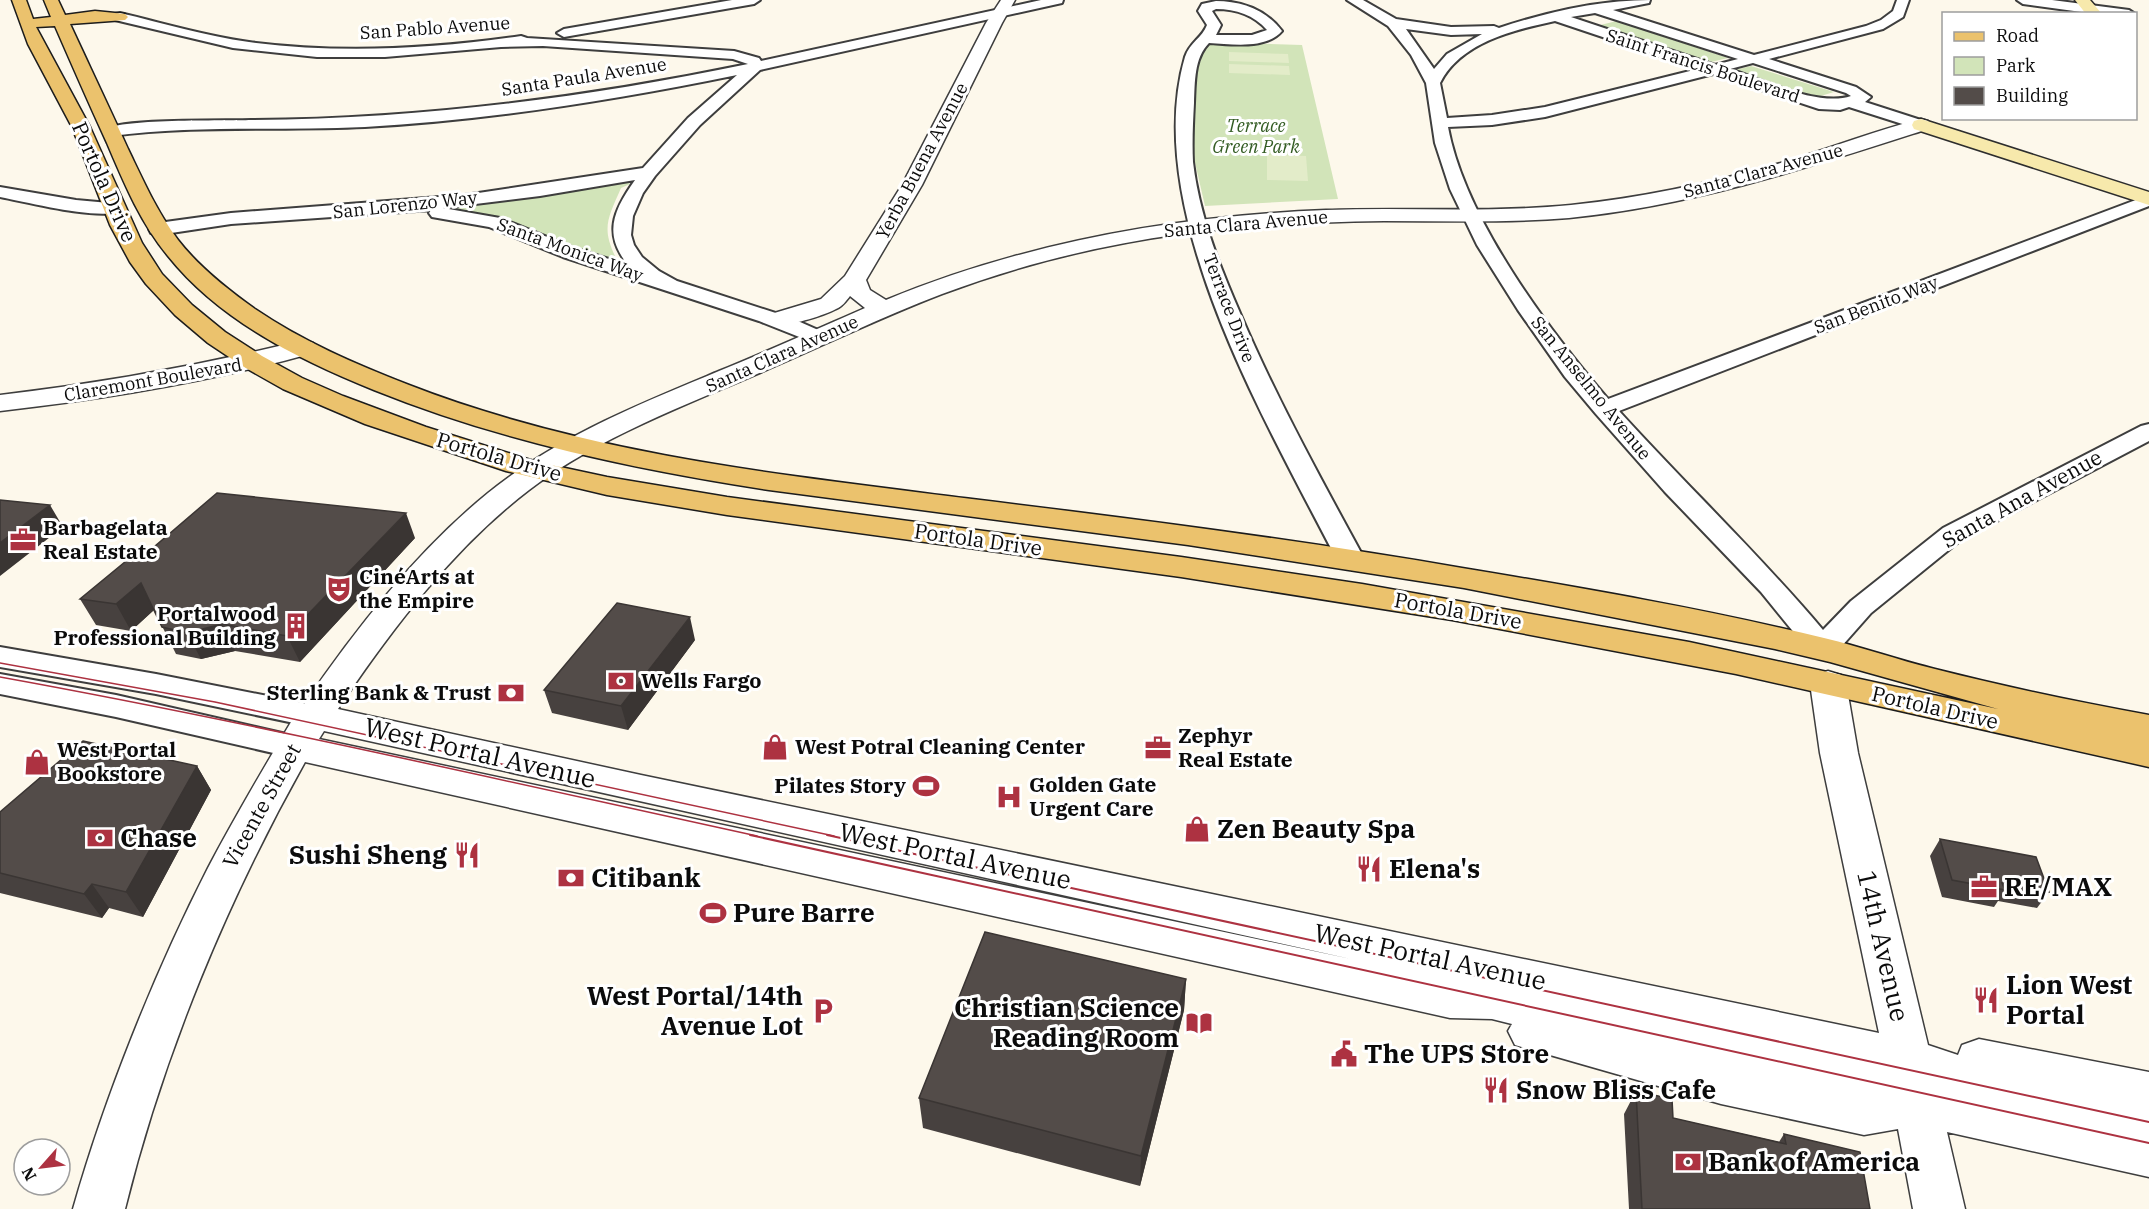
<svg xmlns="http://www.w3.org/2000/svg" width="2149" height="1209" font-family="'IBM Plex Serif',serif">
  <rect width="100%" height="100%" fill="#fdf8eb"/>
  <path fill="#d2e4b9" d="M 1617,21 L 1728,58 L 1707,63 L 1596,26 Z
    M 1205,42 L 1302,45 L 1338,199 L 1205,206 L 1190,141 L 1196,67 Z
    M 1751,66 L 1834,92 L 1814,98 L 1731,71 Z
    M 627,181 L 630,184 L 621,188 C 608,218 601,228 616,258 L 611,261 L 443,209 Z"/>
  <path fill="#e3ecc9" d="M 1229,52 L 1288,54 L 1289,63 L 1229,61 Z
    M 1229,64 L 1289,66 L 1290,75 L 1229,73 Z
    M 1267,155 L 1306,156 L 1308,181 L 1267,180 Z"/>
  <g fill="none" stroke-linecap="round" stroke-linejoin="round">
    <g stroke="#3e3e3e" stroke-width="4">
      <path id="minor" d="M 732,0 L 760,0 L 754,4 L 564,37 L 557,33 L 564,29 Z
        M 1041,0 L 1063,0 L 1062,3 L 760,70 L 700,125 L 655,176 L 643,193 L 633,216 L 631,235 L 634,245 L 642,257 L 659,271 L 677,281 L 791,318 L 825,333 L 828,338 L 825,343 L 817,344 L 759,321 L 563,257 L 489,227 L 432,217 L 429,213 L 431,210 L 231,224 L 158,235 L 151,233 L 149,229 L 151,225 L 158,223 L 231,213 L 465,195 L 643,168 L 688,118 L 737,75 C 615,100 490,120 365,127 C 280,131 195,125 111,136 L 103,131 C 113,118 228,121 251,120 C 419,119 584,98 748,64 L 733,59 L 543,46 L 501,47 L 385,57 L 317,57 L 233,48 L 115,20 L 113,17 L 115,14 L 120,13 C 163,23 205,36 249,42 C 340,54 431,49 521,36 L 527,38 L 734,51 L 759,58 L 761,61 ZM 635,180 C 613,211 603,234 628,265 L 577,249 L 500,218 L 443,208 L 540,196 Z
        M 1347,0 L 1363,0 L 1396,19 L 1451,27 L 1494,26 L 1499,28 C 1547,12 1600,0 1650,0 L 1649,3 L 1613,10 L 1754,55 L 1866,26 L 1881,20 L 1893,11 L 1897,0 L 1909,0 L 1903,17 L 1883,29 L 1769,59 L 1856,87 L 1871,97 L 1865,102 L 1927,122 L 1929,125 L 1927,128 L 1915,128 L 1849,107 L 1840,110 L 1819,109 L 1713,74 L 1545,117 L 1492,125 L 1448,127 C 1465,219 1548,329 1608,399 L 2149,195 L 2149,206 L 1619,411 C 1686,485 1759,554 1823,630 L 1851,601 L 1943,528 L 2141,426 L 2149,424 L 2149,441 L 1961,540 L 1871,613 L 1833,656 L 1823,659 L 1813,656 L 1761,592 L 1665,492 L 1596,414 L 1565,377 L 1518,310 L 1477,245 L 1450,189 L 1435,143 L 1426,83 L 1411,55 L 1388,26 ZM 1595,13 L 1738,59 L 1715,65 L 1571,17 ZM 1555,21 L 1698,69 L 1545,107 L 1492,115 L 1447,118 L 1440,83 C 1461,42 1514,30 1555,21 ZM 1406,29 L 1451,35 L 1482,34 L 1447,54 L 1434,69 ZM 1753,63 L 1846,93 L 1851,96 C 1819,107 1762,80 1730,69 Z
        M 2017,0 L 2052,0 L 2129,10 L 2135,14 L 2096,14 L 2023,4 Z
        M 1216,1 C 1242,1 1266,10 1282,31 C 1266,50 1231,44 1209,43 C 1194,58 1195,82 1194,103 C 1193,122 1192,142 1193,162 C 1199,214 1219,265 1240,313 C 1276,398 1321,479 1365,560 L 1361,566 L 1351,568 L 1341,566 L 1337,560 C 1268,425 1140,211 1185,57 C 1190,42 1202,38 1207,25 L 1198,11 L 1202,4 ZM 1216,9 C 1236,9 1254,15 1267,30 L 1252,35 L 1216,35 L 1221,25 L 1212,11 Z
        M 0,187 L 76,200 L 120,204 L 123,208 L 120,212 C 92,219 31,203 0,197 Z
        M 0,647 L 156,674 L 313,705 L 324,708 L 329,716 L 324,724 L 313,727 L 156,694 L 0,667 Z
        M 0,674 L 116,695 L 295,736 L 306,739 L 311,747 L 306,755 L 295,758 L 116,717 L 0,694 Z"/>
    </g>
    <g stroke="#3e3e3e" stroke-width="3">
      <path id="tertiary" d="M 1001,0 L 1015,0 L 1002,23 L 922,185 L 866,280 L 870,290 L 886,300 C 1026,242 1175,216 1326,210 C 1408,207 1489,213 1571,205 C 1647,197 1721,181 1794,159 C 1836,146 1878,130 1921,119 L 1928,121 L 1930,125 L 1928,129 C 1810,167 1693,206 1569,218 C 1507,223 1445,221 1384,221 C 1316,222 1248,225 1181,234 C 1100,245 1019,265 942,294 C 882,317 824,345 764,371 C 684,406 599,437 529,490 C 453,548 391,630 338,709 L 641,775 L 1879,1033 L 1820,753 L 1810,683 L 1815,675 L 1828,671 L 1841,675 L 1846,683 L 1858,753 L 1928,1045 L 1958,1055 L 1962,1045 L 1979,1039 L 2149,1072 L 2149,1177 L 1947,1132 L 1965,1209 L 1913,1209 L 1898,1129 L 1864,1135 L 1721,1104 L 1515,1045 L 1508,1031 L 1512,1024 L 1492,1019 L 1450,1018 L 305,762 C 227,901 163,1055 125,1209 L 73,1209 C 105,1096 155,972 208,868 C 237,813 269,759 300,707 L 303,706 C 358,625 429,535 509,477 C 572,431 647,401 719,371 C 768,351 817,329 865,308 L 850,296 C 846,301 842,307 836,309 C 823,316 785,328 771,324 L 768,319 L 771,314 L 821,299 L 845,276 L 902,185 L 986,23 ZM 324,731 L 1351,959 L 319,739 Z
        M 304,340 L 313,343 L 317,348 L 313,353 C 210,382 106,399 0,411 L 0,395 C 103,383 203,365 304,340 Z"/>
    </g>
    <g stroke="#2d2d2d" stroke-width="3">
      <path id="secondary" d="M 2075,0 L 2090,0 L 2102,14 L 2086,14 Z
        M 1921,119 L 2149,192 L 2149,205 L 1914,129 L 1912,125 L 1914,121 Z"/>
    </g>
    <g stroke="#1c1c1c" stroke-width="3">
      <path id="primary" d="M 12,0 L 26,0 L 33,19 L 51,17 L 44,0 L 58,0 L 65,15 L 95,11 L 125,14 L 128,17 L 125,20 L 70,24 C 89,65 109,107 128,149 C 143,180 157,212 178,240 C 199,267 227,289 255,309 C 302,341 355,364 409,385 C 589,455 782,475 972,499 C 1136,519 1300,540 1462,568 C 1583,588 1705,609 1824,638 C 1862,647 1898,660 1935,669 C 2006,687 2077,702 2149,715 L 2149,767 L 1736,674 L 1452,620 L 1181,577 L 727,515 L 607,495 L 506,471 L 365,424 L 283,389 L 244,367 L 208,343 L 175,315 L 146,284 L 130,262 L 110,225 L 72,127 L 28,44 ZM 55,26 C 72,65 89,104 107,143 C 124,183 140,222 168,256 C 219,320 299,360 374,390 C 501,441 633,469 769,490 L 1188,545 L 1464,588 L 1775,649 L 1830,662 L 1998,709 L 1689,642 L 1362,584 L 1181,557 L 727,497 L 607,477 L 537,462 L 426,427 L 343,396 L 302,378 L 262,356 L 225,332 L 192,305 L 162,274 L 142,243 L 90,127 L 36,27 Z"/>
    </g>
    <use href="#minor" fill="#fff" fill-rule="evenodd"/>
    <use href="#tertiary" fill="#fff" fill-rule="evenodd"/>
    <use href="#secondary" fill="#f7e9ac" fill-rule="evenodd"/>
    <use href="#primary" fill="#ebc26d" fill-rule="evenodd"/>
    <path stroke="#ad3241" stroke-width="1.5" d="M 0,663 L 215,702 L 834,836
      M 0,677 C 254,723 505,781 757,836"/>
    <path stroke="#ad3241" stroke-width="2" d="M 750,835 L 2149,1143
      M 827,835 L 2149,1122"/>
  </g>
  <path fill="#47413f" d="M 415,538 L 300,662 L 235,651 L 201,659 L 176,654 L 154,610 L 131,631 L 96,625 L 80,599 L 141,558 Z
    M 695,640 L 628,730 L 552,713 L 544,690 Z
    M 197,766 L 211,790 L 143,917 L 109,908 L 102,918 L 0,893 L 0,812 Z
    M 1940,839 L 2049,892 L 2037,908 L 1998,901 L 1994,907 L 1942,897 L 1930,856 Z
    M 1186,979 L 1184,1010 L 1140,1186 L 923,1128 L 919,1098 Z
    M 1636,1091 L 1673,1118 L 1779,1142 L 1784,1134 L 1870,1209 L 1629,1209 L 1624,1114 Z"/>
  <path fill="#3a3533" d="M 50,505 L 63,527 L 0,576 L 0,543 Z
    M 406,513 L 415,538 L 300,662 L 287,636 Z
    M 141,583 L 155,609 L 131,631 L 116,604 Z
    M 690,617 L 695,640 L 628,730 L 621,706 Z
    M 222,624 L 235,651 L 201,659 L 187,633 Z
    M 197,766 L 211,790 L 143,917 L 126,892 Z
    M 92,884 L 109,908 L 102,918 L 84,894 Z
    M 1186,979 L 1184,1010 L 1140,1186 L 1141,1156 Z"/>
  <path fill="#534c49" stroke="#3a3533" stroke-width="1.5" d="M 217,493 L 406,513 L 287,636 L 222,624 L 187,633 L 162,627 L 141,583 L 116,604 L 80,599 L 131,557 L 141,558 Z
    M 0,500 L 50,505 L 0,543 Z
    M 617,603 L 690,617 L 621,706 L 544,690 Z
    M 83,741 L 197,766 L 126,892 L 92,884 L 84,894 L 0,873 L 0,812 Z
    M 1940,839 L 2036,857 L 2049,892 L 2002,883 L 2005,890 L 1952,880 Z
    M 985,932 L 1186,979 L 1141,1156 L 919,1098 Z
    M 1636,1091 L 1672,1099 L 1673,1118 L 1786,1144 L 1784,1134 L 1860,1152 L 1870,1209 L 1642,1209 Z"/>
  <defs>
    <g id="office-bare" transform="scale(2.07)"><path d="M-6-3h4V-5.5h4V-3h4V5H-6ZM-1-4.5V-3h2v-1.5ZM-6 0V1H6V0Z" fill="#ad3241" stroke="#fff" stroke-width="2.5" paint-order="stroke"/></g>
    <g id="theatre-bare" transform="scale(2.07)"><path d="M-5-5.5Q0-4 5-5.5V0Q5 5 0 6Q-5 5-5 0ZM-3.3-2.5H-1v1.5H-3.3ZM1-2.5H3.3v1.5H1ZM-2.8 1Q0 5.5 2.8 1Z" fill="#ad3241" stroke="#fff" stroke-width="2.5" paint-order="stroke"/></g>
    <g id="building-bare" transform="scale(2.07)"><path d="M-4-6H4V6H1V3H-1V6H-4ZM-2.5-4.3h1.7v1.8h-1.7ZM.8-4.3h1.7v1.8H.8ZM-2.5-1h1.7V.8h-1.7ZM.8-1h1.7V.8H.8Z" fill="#ad3241" stroke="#fff" stroke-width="2.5" paint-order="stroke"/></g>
    <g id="bank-bare" transform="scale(2.07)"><path d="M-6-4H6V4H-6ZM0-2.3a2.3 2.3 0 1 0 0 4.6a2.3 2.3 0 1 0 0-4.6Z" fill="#ad3241" stroke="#fff" stroke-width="2.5" paint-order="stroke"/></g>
    <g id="shop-bare" transform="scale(2.07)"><path d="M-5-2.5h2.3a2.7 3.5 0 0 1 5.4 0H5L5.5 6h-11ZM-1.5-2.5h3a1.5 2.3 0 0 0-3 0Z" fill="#ad3241" stroke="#fff" stroke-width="2.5" paint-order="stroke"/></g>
    <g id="stadium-bare" transform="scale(2.07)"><path d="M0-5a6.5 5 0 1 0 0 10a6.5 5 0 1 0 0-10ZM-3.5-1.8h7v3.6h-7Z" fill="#ad3241" stroke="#fff" stroke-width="2.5" paint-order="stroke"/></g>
    <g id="hospital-bare" transform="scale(2.07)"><path d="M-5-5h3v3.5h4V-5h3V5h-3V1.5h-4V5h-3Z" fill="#ad3241" stroke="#fff" stroke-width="2.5" paint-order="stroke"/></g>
    <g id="restaurant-bare" transform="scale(2.07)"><path d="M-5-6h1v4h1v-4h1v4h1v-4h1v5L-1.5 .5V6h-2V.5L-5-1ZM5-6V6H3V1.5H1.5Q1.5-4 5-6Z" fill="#ad3241" stroke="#fff" stroke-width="2.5" paint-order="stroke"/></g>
    <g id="parking-bare" transform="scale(2.07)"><path d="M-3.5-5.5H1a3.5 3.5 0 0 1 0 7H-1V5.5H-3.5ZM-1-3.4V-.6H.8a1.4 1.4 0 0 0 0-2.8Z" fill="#ad3241" stroke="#fff" stroke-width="2.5" paint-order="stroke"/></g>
    <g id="library-bare" transform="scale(2.07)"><path d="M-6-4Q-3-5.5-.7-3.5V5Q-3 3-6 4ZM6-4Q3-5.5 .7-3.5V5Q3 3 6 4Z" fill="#ad3241" stroke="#fff" stroke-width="2.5" paint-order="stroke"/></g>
    <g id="civic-bare" transform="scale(2.07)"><path d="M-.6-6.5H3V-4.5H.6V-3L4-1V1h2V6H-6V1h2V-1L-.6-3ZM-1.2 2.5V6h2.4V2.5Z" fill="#ad3241" stroke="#fff" stroke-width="2.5" paint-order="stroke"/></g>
  </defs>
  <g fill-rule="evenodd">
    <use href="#office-bare" x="23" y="540"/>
    <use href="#theatre-bare" x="339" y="589"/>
    <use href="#building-bare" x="296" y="626"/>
    <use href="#bank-bare" x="621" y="681"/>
    <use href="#bank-bare" x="511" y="693"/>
    <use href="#shop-bare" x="775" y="747"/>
    <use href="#office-bare" x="1158" y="748"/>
    <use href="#shop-bare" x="37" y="762"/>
    <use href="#stadium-bare" x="926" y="786"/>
    <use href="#hospital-bare" x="1009" y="797"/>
    <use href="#shop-bare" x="1197" y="829"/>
    <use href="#bank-bare" x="100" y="838"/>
    <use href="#restaurant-bare" x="467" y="855"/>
    <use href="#restaurant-bare" x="1369" y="869"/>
    <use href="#bank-bare" x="571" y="878"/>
    <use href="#office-bare" x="1984" y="887"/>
    <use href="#stadium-bare" x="713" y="913"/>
    <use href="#restaurant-bare" x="1986" y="1000"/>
    <use href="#parking-bare" x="823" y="1011"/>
    <use href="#library-bare" x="1199" y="1023"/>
    <use href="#civic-bare" x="1344" y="1054"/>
    <use href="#restaurant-bare" x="1496" y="1090"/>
    <use href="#bank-bare" x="1688" y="1162"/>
  </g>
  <g text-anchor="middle" stroke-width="6" stroke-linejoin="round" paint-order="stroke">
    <g font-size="18" fill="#0b0b0b" stroke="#fff">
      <text transform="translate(435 28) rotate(-4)" y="6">San Pablo Avenue</text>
      <text transform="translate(1703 66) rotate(18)" y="6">Saint Francis Boulevard</text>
      <text transform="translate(584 77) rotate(-9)" y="6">Santa Paula Avenue</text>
      <text transform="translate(922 161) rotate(-62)" y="6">Yerba Buena Avenue</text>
      <text transform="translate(1763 171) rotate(-15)" y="6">Santa Clara Avenue</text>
      <text transform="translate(405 205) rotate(-6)" y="6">San Lorenzo Way</text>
      <text transform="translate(1246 224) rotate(-5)" y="6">Santa Clara Avenue</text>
      <text transform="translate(570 250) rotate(20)" y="6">Santa Monica Way</text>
      <text transform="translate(1876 305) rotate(-21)" y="6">San Benito Way</text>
      <text transform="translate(1229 308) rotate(69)" y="6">Terrace Drive</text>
      <text transform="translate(782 354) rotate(-24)" y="6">Santa Clara Avenue</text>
      <text transform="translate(153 380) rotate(-10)" y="6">Claremont Boulevard</text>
      <text transform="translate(1591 388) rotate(51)" y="6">San Anselmo Avenue</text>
    </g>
    <g font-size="18" font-style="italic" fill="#335c23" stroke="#fff">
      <text x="1256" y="132">Terrace<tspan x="1256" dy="21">Green Park</tspan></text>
    </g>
    <g font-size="21" fill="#0b0b0b" stroke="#fff">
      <text transform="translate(104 182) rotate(66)" y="7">Portola Drive</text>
      <text transform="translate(499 457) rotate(16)" y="7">Portola Drive</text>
      <text transform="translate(2022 499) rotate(-29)" y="7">Santa Ana Avenue</text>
      <text transform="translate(978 540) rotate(8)" y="7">Portola Drive</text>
      <text transform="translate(1458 611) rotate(10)" y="7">Portola Drive</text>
      <text transform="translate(1935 708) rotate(13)" y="7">Portola Drive</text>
      <text transform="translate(262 806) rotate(-61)" y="7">Vicente Street</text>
    </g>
    <g font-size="21" font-weight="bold" fill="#0b0b0b" stroke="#fff" text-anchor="start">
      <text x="43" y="535">Barbagelata<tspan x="43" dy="24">Real Estate</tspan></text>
      <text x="359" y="584">CinéArts at<tspan x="359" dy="24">the Empire</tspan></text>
      <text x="276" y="621" text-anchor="end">Portalwood<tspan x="276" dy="24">Professional Building</tspan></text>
      <text x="641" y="688">Wells Fargo</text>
      <text x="491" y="700" text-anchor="end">Sterling Bank &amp; Trust</text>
      <text x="1178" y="743">Zephyr<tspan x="1178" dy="24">Real Estate</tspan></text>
      <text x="795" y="754">West Potral Cleaning Center</text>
      <text x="57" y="757">West Portal<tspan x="57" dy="24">Bookstore</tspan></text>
      <text x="1029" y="792">Golden Gate<tspan x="1029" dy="24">Urgent Care</tspan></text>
      <text x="906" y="793" text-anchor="end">Pilates Story</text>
    </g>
    <g font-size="26" fill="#0b0b0b" stroke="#fff">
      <text transform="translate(480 753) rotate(13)" y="9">West Portal Avenue</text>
      <text transform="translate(955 856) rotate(12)" y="9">West Portal Avenue</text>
      <text transform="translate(1883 946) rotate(77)" y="9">14th Avenue</text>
      <text transform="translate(1430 957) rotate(12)" y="9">West Portal Avenue</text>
    </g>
    <g font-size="26" font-weight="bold" fill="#0b0b0b" stroke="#fff" text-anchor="start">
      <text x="1217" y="838">Zen Beauty Spa</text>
      <text x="120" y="847">Chase</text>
      <text x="447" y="864" text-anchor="end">Sushi Sheng</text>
      <text x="1389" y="878">Elena's</text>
      <text x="591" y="887">Citibank</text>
      <text x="2004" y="896">RE/MAX</text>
      <text x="733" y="922">Pure Barre</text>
      <text x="2006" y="994">Lion West<tspan x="2006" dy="30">Portal</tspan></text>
      <text x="803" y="1005" text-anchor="end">West Portal/14th<tspan x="803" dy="30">Avenue Lot</tspan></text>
      <text x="1179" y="1017" text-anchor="end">Christian Science<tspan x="1179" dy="30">Reading Room</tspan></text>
      <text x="1364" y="1063">The UPS Store</text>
      <text x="1516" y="1099">Snow Bliss Cafe</text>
      <text x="1708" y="1171">Bank of America</text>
    </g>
  </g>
  <rect x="1942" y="12" width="195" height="108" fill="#ffffff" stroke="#9d9d9d" stroke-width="1.5"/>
  <rect x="1954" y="32" width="30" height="9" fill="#ebc26d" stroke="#9d9d9d" stroke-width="1.5"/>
  <text x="1996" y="42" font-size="18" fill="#0b0b0b">Road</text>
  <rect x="1954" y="57" width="30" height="18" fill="#d2e4b9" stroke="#9d9d9d" stroke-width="1.5"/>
  <text x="1996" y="72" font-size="18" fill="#0b0b0b">Park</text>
  <rect x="1954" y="87" width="30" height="18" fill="#534c49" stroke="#9d9d9d" stroke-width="1.5"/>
  <text x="1996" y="102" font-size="18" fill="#0b0b0b">Building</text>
  <g transform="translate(42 1167) rotate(242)"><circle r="28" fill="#ffffff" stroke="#9d9d9d" stroke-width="1.5"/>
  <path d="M0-4.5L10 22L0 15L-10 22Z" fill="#ad3241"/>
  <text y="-9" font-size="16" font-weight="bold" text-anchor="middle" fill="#0b0b0b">N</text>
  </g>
</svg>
